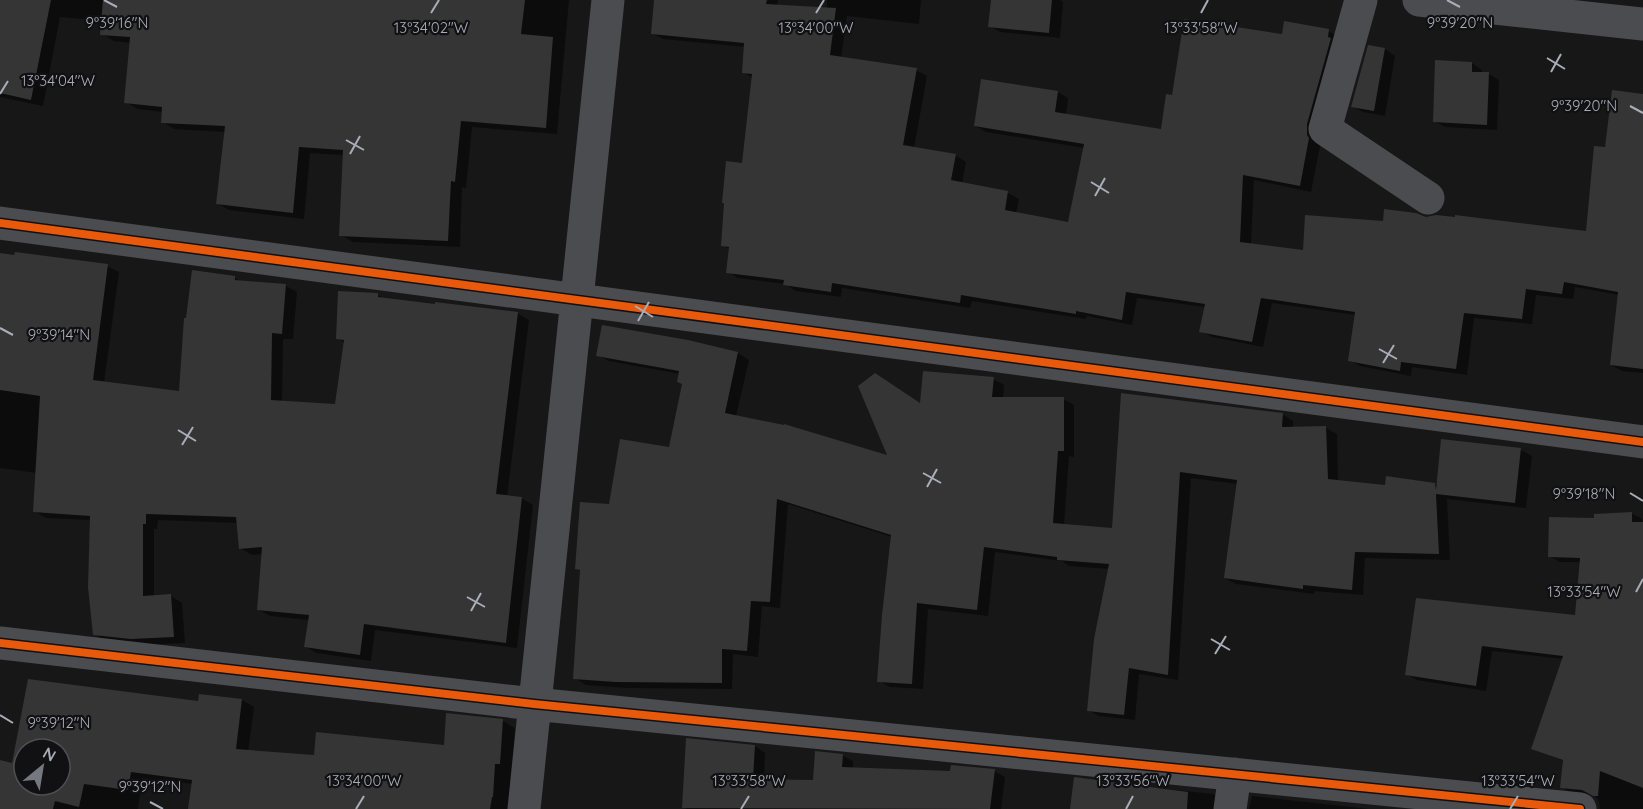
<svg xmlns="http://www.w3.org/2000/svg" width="1643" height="809" font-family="Quicksand,sans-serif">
  <rect width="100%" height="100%" fill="#171717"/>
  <path fill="#0007" fill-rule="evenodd" d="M 0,0 L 569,0 L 557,134 L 472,127 L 466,188 L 462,187 L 460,247 L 353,242 L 341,235 L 344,155 L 310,153 L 304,219 L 229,210 L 217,203 L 226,132 L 174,129 L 163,122 L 163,112 L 138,109 L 126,102 L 131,43 L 114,41 L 102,34 L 103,21 L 60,17 L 43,106 L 0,97 Z
    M 655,0 L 778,0 L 777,7 L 827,9 L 827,0 L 921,0 L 919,24 L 847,16 L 841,58 L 916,70 L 927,76 L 914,148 L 955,155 L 966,162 L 962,184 L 1008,193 L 1019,199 L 1016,213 L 1070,224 L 1085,148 L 986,132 L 975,126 L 1058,92 L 1068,98 L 1066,115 L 1162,131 L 1174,96 L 1283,36 L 1328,31 L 1339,37 L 1318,142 L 1320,146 L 1311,192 L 1254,180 L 1251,244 L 1305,252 L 1384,222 L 1426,218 L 1588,233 L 1606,148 L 1643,95 L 1643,373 L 1622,371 L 1611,365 L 1619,295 L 1575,287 L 1573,299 L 1536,295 L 1532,324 L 1474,318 L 1467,375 L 1412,367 L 1411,376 L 1360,366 L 1349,360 L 1356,315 L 1272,303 L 1263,347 L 1212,337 L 1201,331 L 1205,307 L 1137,298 L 1132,325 L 1087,316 L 1086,319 L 972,301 L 970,308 L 842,288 L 841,297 L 796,291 L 785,284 L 738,278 L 728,272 L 731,250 L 722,245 L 744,165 L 753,78 L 743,72 L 745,47 L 663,39 L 652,33 Z
    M 992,0 L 1060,0 L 1063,2 L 1060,38 L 1000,32 L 990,26 Z
    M 1369,46 L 1385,49 L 1395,56 L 1385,116 L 1363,112 L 1352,106 Z
    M 1472,63 L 1482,70 L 1482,74 L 1489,74 L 1499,80 L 1497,130 L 1445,127 L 1434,121 Z
    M 0,255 L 107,266 L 119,272 L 104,383 L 180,392 L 235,278 L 242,282 L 286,286 L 297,292 L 293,339 L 283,339 L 282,402 L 336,405 L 345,343 L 337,338 L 377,295 L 386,299 L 517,313 L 529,320 L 507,497 L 521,498 L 533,505 L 517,648 L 375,630 L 371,661 L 317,653 L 306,647 L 309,620 L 270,616 L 259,610 L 263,554 L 252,555 L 240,548 L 238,523 L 158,520 L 157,529 L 154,529 L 154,597 L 171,596 L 182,603 L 185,643 L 143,645 L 106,641 L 94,634 L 91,520 L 46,518 L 34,511 L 37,473 L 0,468 Z
    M 688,342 L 738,353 L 749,360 L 736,416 L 890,458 L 922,405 L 993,379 L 1004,385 L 1003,399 L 1063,399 L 1074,405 L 1074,457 L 1069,456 L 1064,525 L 1113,529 L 1122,394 L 1282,414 L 1293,421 L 1293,428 L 1326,428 L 1337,434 L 1338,482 L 1386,486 L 1435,484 L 1438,486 L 1521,450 L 1532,456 L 1526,508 L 1447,499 L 1450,560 L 1365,558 L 1363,595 L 1314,591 L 1314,594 L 1236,584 L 1225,578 L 1238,484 L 1191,478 L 1178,680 L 1139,674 L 1135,720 L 1099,716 L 1088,710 L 1110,569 L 1069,566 L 1062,561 L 995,552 L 988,616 L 928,609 L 923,689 L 890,687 L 879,681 L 892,537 L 788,504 L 780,608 L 762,606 L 758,657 L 733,654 L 732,689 L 627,688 L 586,685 L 575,678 L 582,572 L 576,569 L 610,506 L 670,449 L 683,385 L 680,374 L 609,361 L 598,355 Z
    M 1631,513 L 1642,519 L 1643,543 L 1643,809 L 1600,809 L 1599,801 L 1594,795 L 1572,793 L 1562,787 L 1564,761 L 1532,748 L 1563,659 L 1492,651 L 1486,691 L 1417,680 L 1406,674 L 1417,599 L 1576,617 L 1581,562 L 1560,562 L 1549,556 L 1596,520 Z
    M 29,681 L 200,703 L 201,695 L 242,700 L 254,707 L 248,752 L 315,756 L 445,747 L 448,715 L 503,721 L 515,728 L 508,809 L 190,809 L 193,784 L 142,778 L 138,809 L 0,809 L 0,761 L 14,765 ZM 24,749 L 60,749 L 60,785 L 24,785 Z
    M 755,746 L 765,753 L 764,781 L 815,781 L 842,755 L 853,761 L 853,769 L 951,773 L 994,771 L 1005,777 L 1001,809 L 687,809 L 683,807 Z
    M 1075,779 L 1213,794 L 1223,800 L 1222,809 L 1071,809 Z
    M 1252,796 L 1369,809 L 1249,809 Z"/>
  <path fill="#353536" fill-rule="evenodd" d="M 0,0 L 51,0 L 31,100 L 0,93 Z
    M 103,0 L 525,0 L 521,34 L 553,37 L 546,128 L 461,121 L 455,182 L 451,181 L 448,241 L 339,236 L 343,150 L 299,147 L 293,213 L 216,204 L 225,126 L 161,123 L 162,107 L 124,103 L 130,37 L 100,35 Z
    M 654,0 L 767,0 L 766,4 L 836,8 L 830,55 L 917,68 L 903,145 L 956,154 L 951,180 L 1008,191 L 1005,210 L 1068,222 L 1084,144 L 974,126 L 981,79 L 1058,91 L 1055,112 L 1161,129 L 1166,94 L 1172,95 L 1184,19 L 1282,34 L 1284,21 L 1329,29 L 1328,37 L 1331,38 L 1307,124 L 1307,135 L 1309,138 L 1300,186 L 1243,175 L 1240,242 L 1303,250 L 1305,215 L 1383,221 L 1384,209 L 1416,213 L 1426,217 L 1436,215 L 1455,217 L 1455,215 L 1586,231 L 1594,146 L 1605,147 L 1612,90 L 1643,94 L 1643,369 L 1610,365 L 1618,292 L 1564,282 L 1562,294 L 1526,289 L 1522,319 L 1464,313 L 1456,369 L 1401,362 L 1400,371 L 1348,361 L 1355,312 L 1261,298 L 1252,342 L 1199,332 L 1205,304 L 1126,292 L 1122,320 L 1076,311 L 1076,314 L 961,295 L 960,303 L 832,283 L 831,292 L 783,285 L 784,280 L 726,273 L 729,247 L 721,246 L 724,203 L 722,203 L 726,161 L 742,163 L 752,74 L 742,73 L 744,43 L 651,34 Z
    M 991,0 L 1052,0 L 1049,33 L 988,27 Z
    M 1368,45 L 1385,48 L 1374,111 L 1351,107 Z
    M 1435,60 L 1472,62 L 1472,72 L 1489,72 L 1487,125 L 1433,122 Z
    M 15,252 L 108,264 L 93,380 L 179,391 L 184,318 L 186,318 L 192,270 L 235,276 L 235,280 L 286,284 L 282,334 L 272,333 L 271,400 L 335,404 L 344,340 L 336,339 L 338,291 L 378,293 L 378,297 L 435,304 L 435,302 L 518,312 L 496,494 L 522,497 L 506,643 L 364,624 L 360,655 L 304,647 L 309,615 L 257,610 L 262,547 L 239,549 L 236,517 L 146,514 L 146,524 L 143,524 L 143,596 L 171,594 L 174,637 L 131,639 L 93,635 L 88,587 L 90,516 L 33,512 L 40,396 L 0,390 L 0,253 L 14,255 Z
    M 602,325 L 688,340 L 738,352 L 725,413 L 784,425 L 784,424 L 887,455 L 858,386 L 875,373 L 920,403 L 923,371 L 994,377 L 992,397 L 1064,397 L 1064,451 L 1058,451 L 1053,523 L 1112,528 L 1121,393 L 1283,413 L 1282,427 L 1326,426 L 1328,479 L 1385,485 L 1386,476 L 1435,483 L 1436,490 L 1441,439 L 1521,448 L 1515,503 L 1436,494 L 1439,554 L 1355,552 L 1352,590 L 1303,585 L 1303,589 L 1224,578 L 1237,480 L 1180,472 L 1168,675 L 1129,668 L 1124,715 L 1087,711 L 1094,639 L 1109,564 L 1057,560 L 1057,557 L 984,547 L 977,610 L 917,603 L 912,684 L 877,682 L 882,615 L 891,535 L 777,499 L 770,602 L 751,601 L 747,651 L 722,649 L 722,683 L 615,682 L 573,679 L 580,570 L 575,569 L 580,502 L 609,504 L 620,439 L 669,447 L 682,384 L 677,382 L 679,371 L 596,356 Z
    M 1632,512 L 1632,522 L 1643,522 L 1643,788 L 1600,771 L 1598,796 L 1593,796 L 1582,790 L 1560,788 L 1563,760 L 1531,749 L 1563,656 L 1482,646 L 1476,686 L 1405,675 L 1416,598 L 1575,615 L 1580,558 L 1548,557 L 1549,517 L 1594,518 L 1594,514 Z
    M 28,679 L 198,701 L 199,694 L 242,699 L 236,749 L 314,755 L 316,732 L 444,745 L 446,713 L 503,719 L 500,764 L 495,764 L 493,797 L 492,797 L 490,809 L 188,809 L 192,780 L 131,772 L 128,790 L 84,784 L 79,807 L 55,801 L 53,809 L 0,809 L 0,760 L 12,763 ZM 24,749 L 60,749 L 60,785 L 24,785 Z
    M 686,738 L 755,745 L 753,779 L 813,780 L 815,751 L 843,754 L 842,767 L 950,771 L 951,765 L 995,769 L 990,809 L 682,808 Z
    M 1074,777 L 1188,792 L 1187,809 L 1070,809 Z"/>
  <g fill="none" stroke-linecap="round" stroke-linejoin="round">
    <path stroke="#4b4c50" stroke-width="33" d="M 1361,0 L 1325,129 L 1428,198
      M 1419,0 L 1643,24
      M 0,223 L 1643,442
      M 0,643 L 534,704 L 1580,809
      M 524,809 L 608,0
      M 1230,809 L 1235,774"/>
    <g stroke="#111113" stroke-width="11">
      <path id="cycleway" d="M 0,223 L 1643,442
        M 0,643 L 534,704 L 1580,809"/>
    </g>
    <use href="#cycleway" stroke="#e8590c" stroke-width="8"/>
  </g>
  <path fill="none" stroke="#a8adb8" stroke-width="2" d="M 104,0 L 117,7M 1447,0 L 1460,7M 431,13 L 439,0M 816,13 L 824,0M 1201,13 L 1208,0M 1547,58 L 1565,69M 1551,72 L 1561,54M 0,94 L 8,81M 1630,106 L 1643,113M 346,140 L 364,150M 350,154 L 360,136M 1091,182 L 1109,193M 1095,196 L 1105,178M 635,306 L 653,317M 638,321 L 649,302M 0,328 L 13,335M 1379,349 L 1397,359M 1383,363 L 1394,345M 178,430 L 196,441M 182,445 L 193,427M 923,473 L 941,483M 927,487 L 937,469M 1630,493 L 1643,501M 1636,592 L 1643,579M 467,597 L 485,607M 471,611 L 481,593M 1211,639 L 1230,650M 1215,654 L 1226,636M 0,715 L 13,723M 150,802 L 163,809M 356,809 L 364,796M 741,809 L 749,796M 1126,809 L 1133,796M 1510,809 L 1518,796"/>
  <g font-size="15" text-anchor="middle" fill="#a8adb8" stroke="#111113" stroke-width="4.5" stroke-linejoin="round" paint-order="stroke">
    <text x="117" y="28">9°39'16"N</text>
    <text x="1460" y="28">9°39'20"N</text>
    <text x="431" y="33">13°34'02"W</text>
    <text x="816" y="33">13°34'00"W</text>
    <text x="1201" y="33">13°33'58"W</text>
    <text x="58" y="86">13°34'04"W</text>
    <text x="1584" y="111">9°39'20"N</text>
    <text x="59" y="340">9°39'14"N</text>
    <text x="1584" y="499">9°39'18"N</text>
    <text x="1584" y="597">13°33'54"W</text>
    <text x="59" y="728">9°39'12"N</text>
    <text x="364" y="786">13°34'00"W</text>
    <text x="749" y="786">13°33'58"W</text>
    <text x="1133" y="786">13°33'56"W</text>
    <text x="1518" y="786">13°33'54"W</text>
    <text x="150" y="792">9°39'12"N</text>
  </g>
  <g transform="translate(42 767) rotate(30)"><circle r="28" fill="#111113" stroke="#4d4f55" stroke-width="1.5"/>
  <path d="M0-4.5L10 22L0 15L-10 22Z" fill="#757880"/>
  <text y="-9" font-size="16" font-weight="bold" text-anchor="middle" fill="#a8adb8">N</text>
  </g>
</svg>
